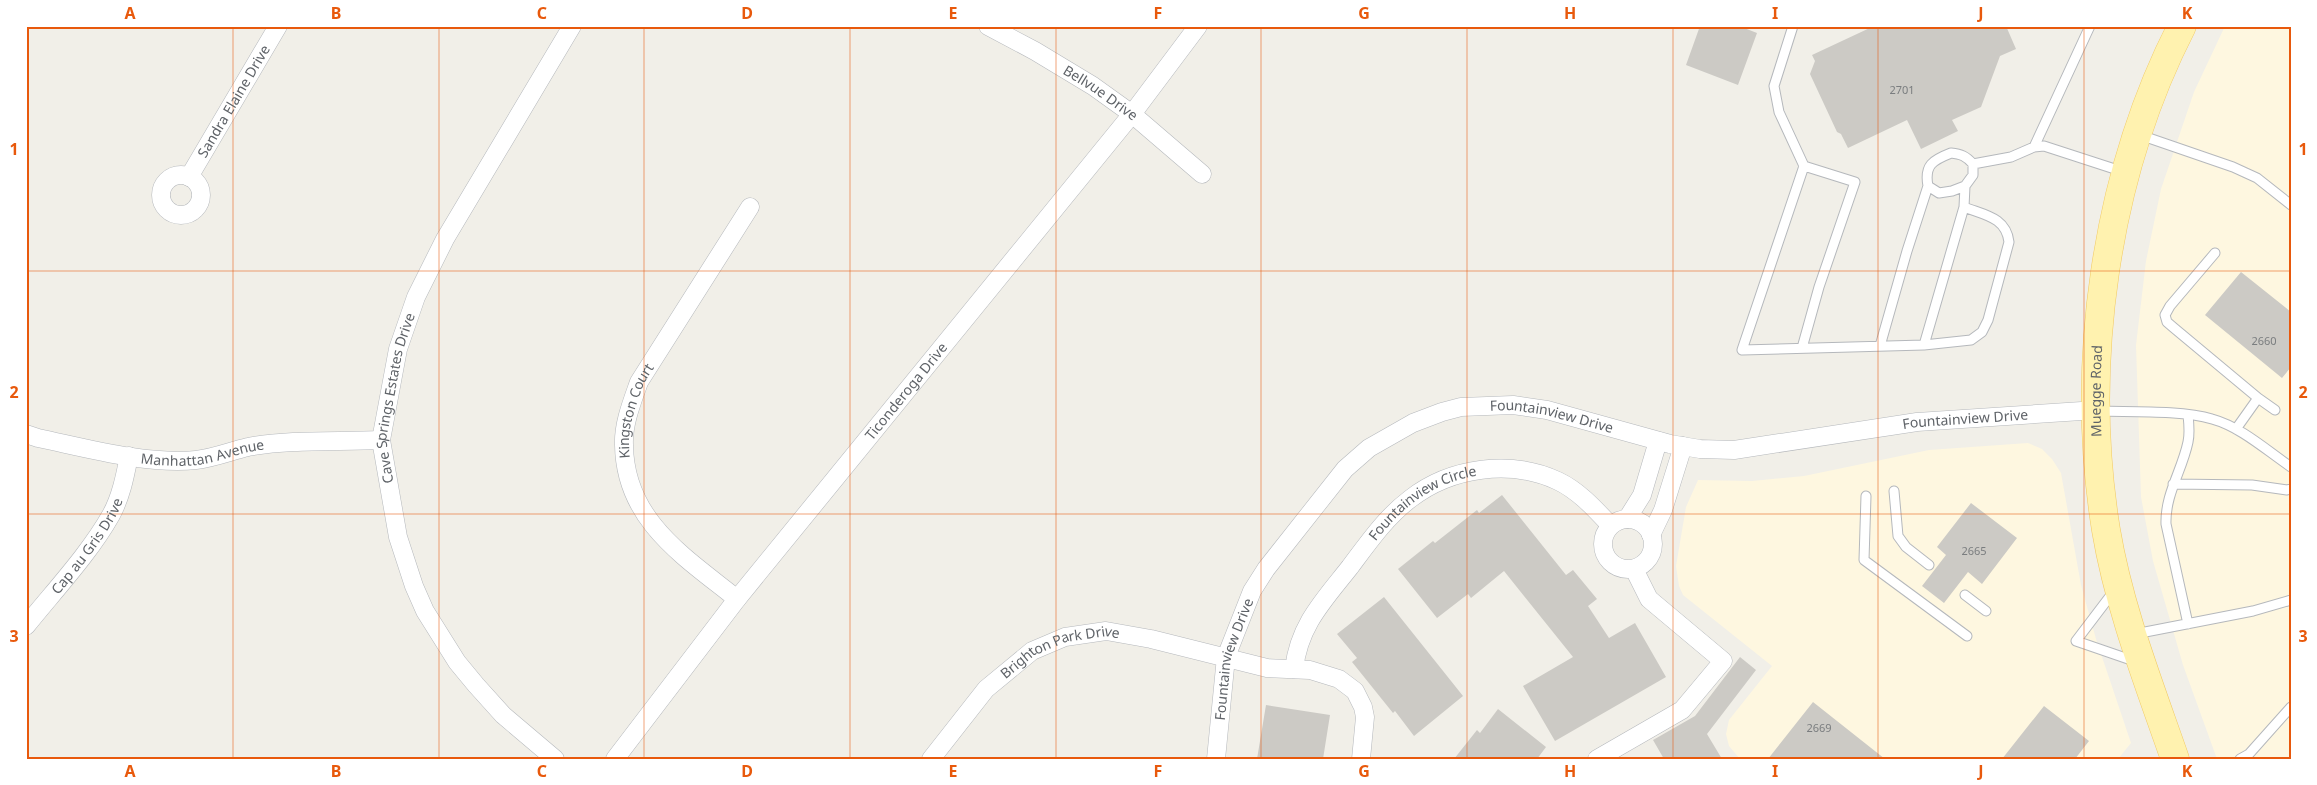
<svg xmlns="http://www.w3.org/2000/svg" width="2317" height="785" font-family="'Noto Sans',sans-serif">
  <rect width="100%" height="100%" fill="#f1efe8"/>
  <path fill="#fef7e0" d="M 2225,26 L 2291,26 L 2291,759 L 2217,759 L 2183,665 L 2153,561 L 2141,497 L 2136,345 L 2146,261 L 2161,189 L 2194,92 Z
    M 2028,443 L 2042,449 L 2052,459 L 2061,473 L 2081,585 L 2096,639 L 2131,743 L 2118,759 L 1740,759 L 1729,746 L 1726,734 L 1729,720 L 1772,666 L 1683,595 L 1679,586 L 1676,566 L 1686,507 L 1698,480 L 1752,481 L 1804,476 L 1929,450 Z"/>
  <path fill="#cccac5" d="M 1700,26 L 1739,26 L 1757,33 L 1738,85 L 1686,65 Z
    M 1874,26 L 2006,26 L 2016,49 L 2000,56 L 1981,107 L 1952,120 L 1958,131 L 1921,149 L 1907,120 L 1848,148 L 1841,134 L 1837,132 L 1810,74 L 1815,61 L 1812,55 Z
    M 2241,272 L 2291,312 L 2291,367 L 2282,378 L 2205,315 Z
    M 1502,495 L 1566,575 L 1573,570 L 1597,599 L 1588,606 L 1609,638 L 1635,623 L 1666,677 L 1555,741 L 1523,686 L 1573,657 L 1504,571 L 1471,598 L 1468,594 L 1437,618 L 1398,569 L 1433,541 L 1435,543 L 1477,510 L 1479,513 Z
    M 1971,503 L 2017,538 L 1982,584 L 1968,572 L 1944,603 L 1922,586 L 1946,555 L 1937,547 Z
    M 1384,597 L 1463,696 L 1414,736 L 1395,711 L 1393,713 L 1352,662 L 1357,658 L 1337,634 Z
    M 1740,657 L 1756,670 L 1707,734 L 1722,759 L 1664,759 L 1653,740 L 1695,716 Z
    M 1813,702 L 1885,759 L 1768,759 Z
    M 1266,705 L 1330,715 L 1323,759 L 1257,759 Z
    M 2044,706 L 2089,741 L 2075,759 L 2002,759 Z
    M 1498,709 L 1546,747 L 1537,759 L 1454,759 L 1477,730 L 1480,733 Z"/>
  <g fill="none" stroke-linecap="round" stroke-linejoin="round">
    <g stroke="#b5b8bc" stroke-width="11">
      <path id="service" d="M 1793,26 L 1774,86 L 1779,112 L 1804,166 L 1742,350 L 1924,345 L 1971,340 L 1982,332 L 1988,320 L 2009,242 C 2006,217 1984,215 1964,207 L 1965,186
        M 2140,135 L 2233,167 L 2257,178 L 2291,205
        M 2034,147 L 2090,26
        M 1951,153 C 1961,154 1966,156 1973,164 L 1973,175 L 1965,186 L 1952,191 L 1939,193 L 1928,186 C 1924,165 1933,160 1951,153 Z
        M 1973,164 L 2011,157 L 2034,147 L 2044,146 L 2124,172
        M 2215,253 L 2170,306 L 2165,315 L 2167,322 L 2174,328 L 2258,398 L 2236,429
        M 1924,345 L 1964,207
        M 1880,346 L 1907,251 L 1928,186
        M 1802,348 L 1819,287 L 1855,182 L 1804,166
        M 2258,398 L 2275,410
        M 2100,411 C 2131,412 2183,410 2212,419 C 2241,427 2266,450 2291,467
        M 2188,415 C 2189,424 2190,433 2188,442 C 2182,471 2165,494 2166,524 L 2188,624
        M 2173,484 L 2252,485 L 2287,490 L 2291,489
        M 1894,491 L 1898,536 L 1906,547 L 1929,565
        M 1866,496 L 1864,560 L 1967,636
        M 2114,591 L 2076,641 L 2137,662
        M 1965,595 L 1986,611
        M 2135,634 L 2253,611 L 2291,600
        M 2240,759 L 2249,754 L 2291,707"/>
    </g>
    <g stroke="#b5b8bc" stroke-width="19">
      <g id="minor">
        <path id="s1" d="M 988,26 L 1035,51 L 1093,86 L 1132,114 L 1202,174"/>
        <circle cx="181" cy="195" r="20"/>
        <path id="s2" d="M 189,177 L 278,26"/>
        <path id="s3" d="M 26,434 L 38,438 C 86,448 147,465 196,460 C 214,458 231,451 248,447 C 291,439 337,442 381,440"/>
        <circle cx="1628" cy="544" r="25"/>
        <path d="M 1627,519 L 1642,495 L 1658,441"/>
        <path d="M 1651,535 L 1663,510 L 1683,446"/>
        <path id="s4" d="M 737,599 C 685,557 625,521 624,445 C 623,424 632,402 639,382 L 750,207"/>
        <path id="s5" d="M 26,626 C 54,591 89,554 111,515 C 121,497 125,476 129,456"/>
        <path id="s6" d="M 1294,669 C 1299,625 1324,600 1350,567 C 1368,543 1386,517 1410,499 C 1451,467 1511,459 1558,481 C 1579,491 1595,509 1610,525"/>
        <path id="s7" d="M 555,759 L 503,715 L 476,685 L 457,662 L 425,611 L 414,586 L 398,537 L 381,440 L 398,349 L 416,297 L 445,239 L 572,26"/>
        <path id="s8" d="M 615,759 L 737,599 L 1132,114 L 1198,26"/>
        <path id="s9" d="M 931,759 L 986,689 L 1032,651 L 1065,637 L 1106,631 L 1151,639 L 1267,668 L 1310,670 L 1339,679 L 1355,691 L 1363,707 L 1365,717 L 1361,759"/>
        <path id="s10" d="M 1216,759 L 1226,657 L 1252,591 L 1266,569 L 1345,469 L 1369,448 L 1413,423 L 1442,412 L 1461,407 L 1513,405 L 1547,410 L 1670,444 L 1700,449 L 1734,450 L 1917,422 L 2097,410"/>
        <path d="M 1597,759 L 1682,710 L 1723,661 L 1649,599 L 1634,569"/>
      </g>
    </g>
    <g stroke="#f2c960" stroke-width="29">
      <g id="primary">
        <path id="s11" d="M 2175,759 C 2149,684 2119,608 2106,530 C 2079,364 2105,176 2182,26"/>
      </g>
    </g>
    <use href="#service" stroke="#fff" stroke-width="9"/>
    <use href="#minor" stroke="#fff" stroke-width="18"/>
    <use href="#primary" stroke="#fff2af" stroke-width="28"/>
  </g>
  <path fill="none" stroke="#e8590c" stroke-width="1" stroke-opacity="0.55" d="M 233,26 L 233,759M 439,26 L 439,759M 644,26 L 644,759M 850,26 L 850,759M 1056,26 L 1056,759M 1261,26 L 1261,759M 1467,26 L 1467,759M 1673,26 L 1673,759M 1878,26 L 1878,759M 2084,26 L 2084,759M 26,271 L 2291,271M 26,514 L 2291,514"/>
  <g text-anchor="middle" stroke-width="4" stroke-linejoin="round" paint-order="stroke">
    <g font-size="11" fill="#7a7d7f">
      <text x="1902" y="94">2701</text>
      <text x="2264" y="345">2660</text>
      <text x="1974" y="555">2665</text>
      <text x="1819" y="732">2669</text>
    </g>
    <g font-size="14" fill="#5f6368" stroke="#fff">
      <text dy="5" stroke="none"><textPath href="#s1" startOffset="131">Bellvue Drive</textPath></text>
      <text dy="5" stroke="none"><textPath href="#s2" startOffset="88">Sandra Elaine Drive</textPath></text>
      <text dy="5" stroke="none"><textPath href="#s11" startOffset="379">Muegge Road</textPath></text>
      <text dy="5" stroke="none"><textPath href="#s8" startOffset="469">Ticonderoga Drive</textPath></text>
      <text dy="5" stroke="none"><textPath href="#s7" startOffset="419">Cave Springs Estates Drive</textPath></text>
      <text dy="5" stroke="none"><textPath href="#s4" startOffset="235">Kingston Court</textPath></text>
      <text dy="5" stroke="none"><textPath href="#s10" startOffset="552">Fountainview Drive</textPath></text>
      <text dy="5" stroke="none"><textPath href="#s10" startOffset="972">Fountainview Drive</textPath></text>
      <text dy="5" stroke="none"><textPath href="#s3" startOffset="180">Manhattan Avenue</textPath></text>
      <text dy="5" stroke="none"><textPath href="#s6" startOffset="218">Fountainview Circle</textPath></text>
      <text dy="5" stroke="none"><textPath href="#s5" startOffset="101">Cap au Gris Drive</textPath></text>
      <text dy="5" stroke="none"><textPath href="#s9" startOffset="175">Brighton Park Drive</textPath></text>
      <text dy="5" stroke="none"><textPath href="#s10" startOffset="102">Fountainview Drive</textPath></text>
    </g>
  </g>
  <rect width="2317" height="785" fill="none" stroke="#ffffff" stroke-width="55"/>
  <rect x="28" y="28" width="2262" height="730" fill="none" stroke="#e8590c" stroke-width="2"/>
  <g font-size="16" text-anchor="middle" font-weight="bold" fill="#e8590c">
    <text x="130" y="19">A</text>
    <text x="336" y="19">B</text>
    <text x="542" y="19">C</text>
    <text x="747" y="19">D</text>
    <text x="953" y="19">E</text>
    <text x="1158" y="19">F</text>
    <text x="1364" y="19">G</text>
    <text x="1570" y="19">H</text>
    <text x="1775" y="19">I</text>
    <text x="1981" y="19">J</text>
    <text x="2187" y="19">K</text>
    <text x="14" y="155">1</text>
    <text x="2303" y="155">1</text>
    <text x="14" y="398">2</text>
    <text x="2303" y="398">2</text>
    <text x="14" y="642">3</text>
    <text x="2303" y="642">3</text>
    <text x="130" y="777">A</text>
    <text x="336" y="777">B</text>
    <text x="542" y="777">C</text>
    <text x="747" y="777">D</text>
    <text x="953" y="777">E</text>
    <text x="1158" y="777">F</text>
    <text x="1364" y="777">G</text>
    <text x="1570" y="777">H</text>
    <text x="1775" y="777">I</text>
    <text x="1981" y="777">J</text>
    <text x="2187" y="777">K</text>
  </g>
</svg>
